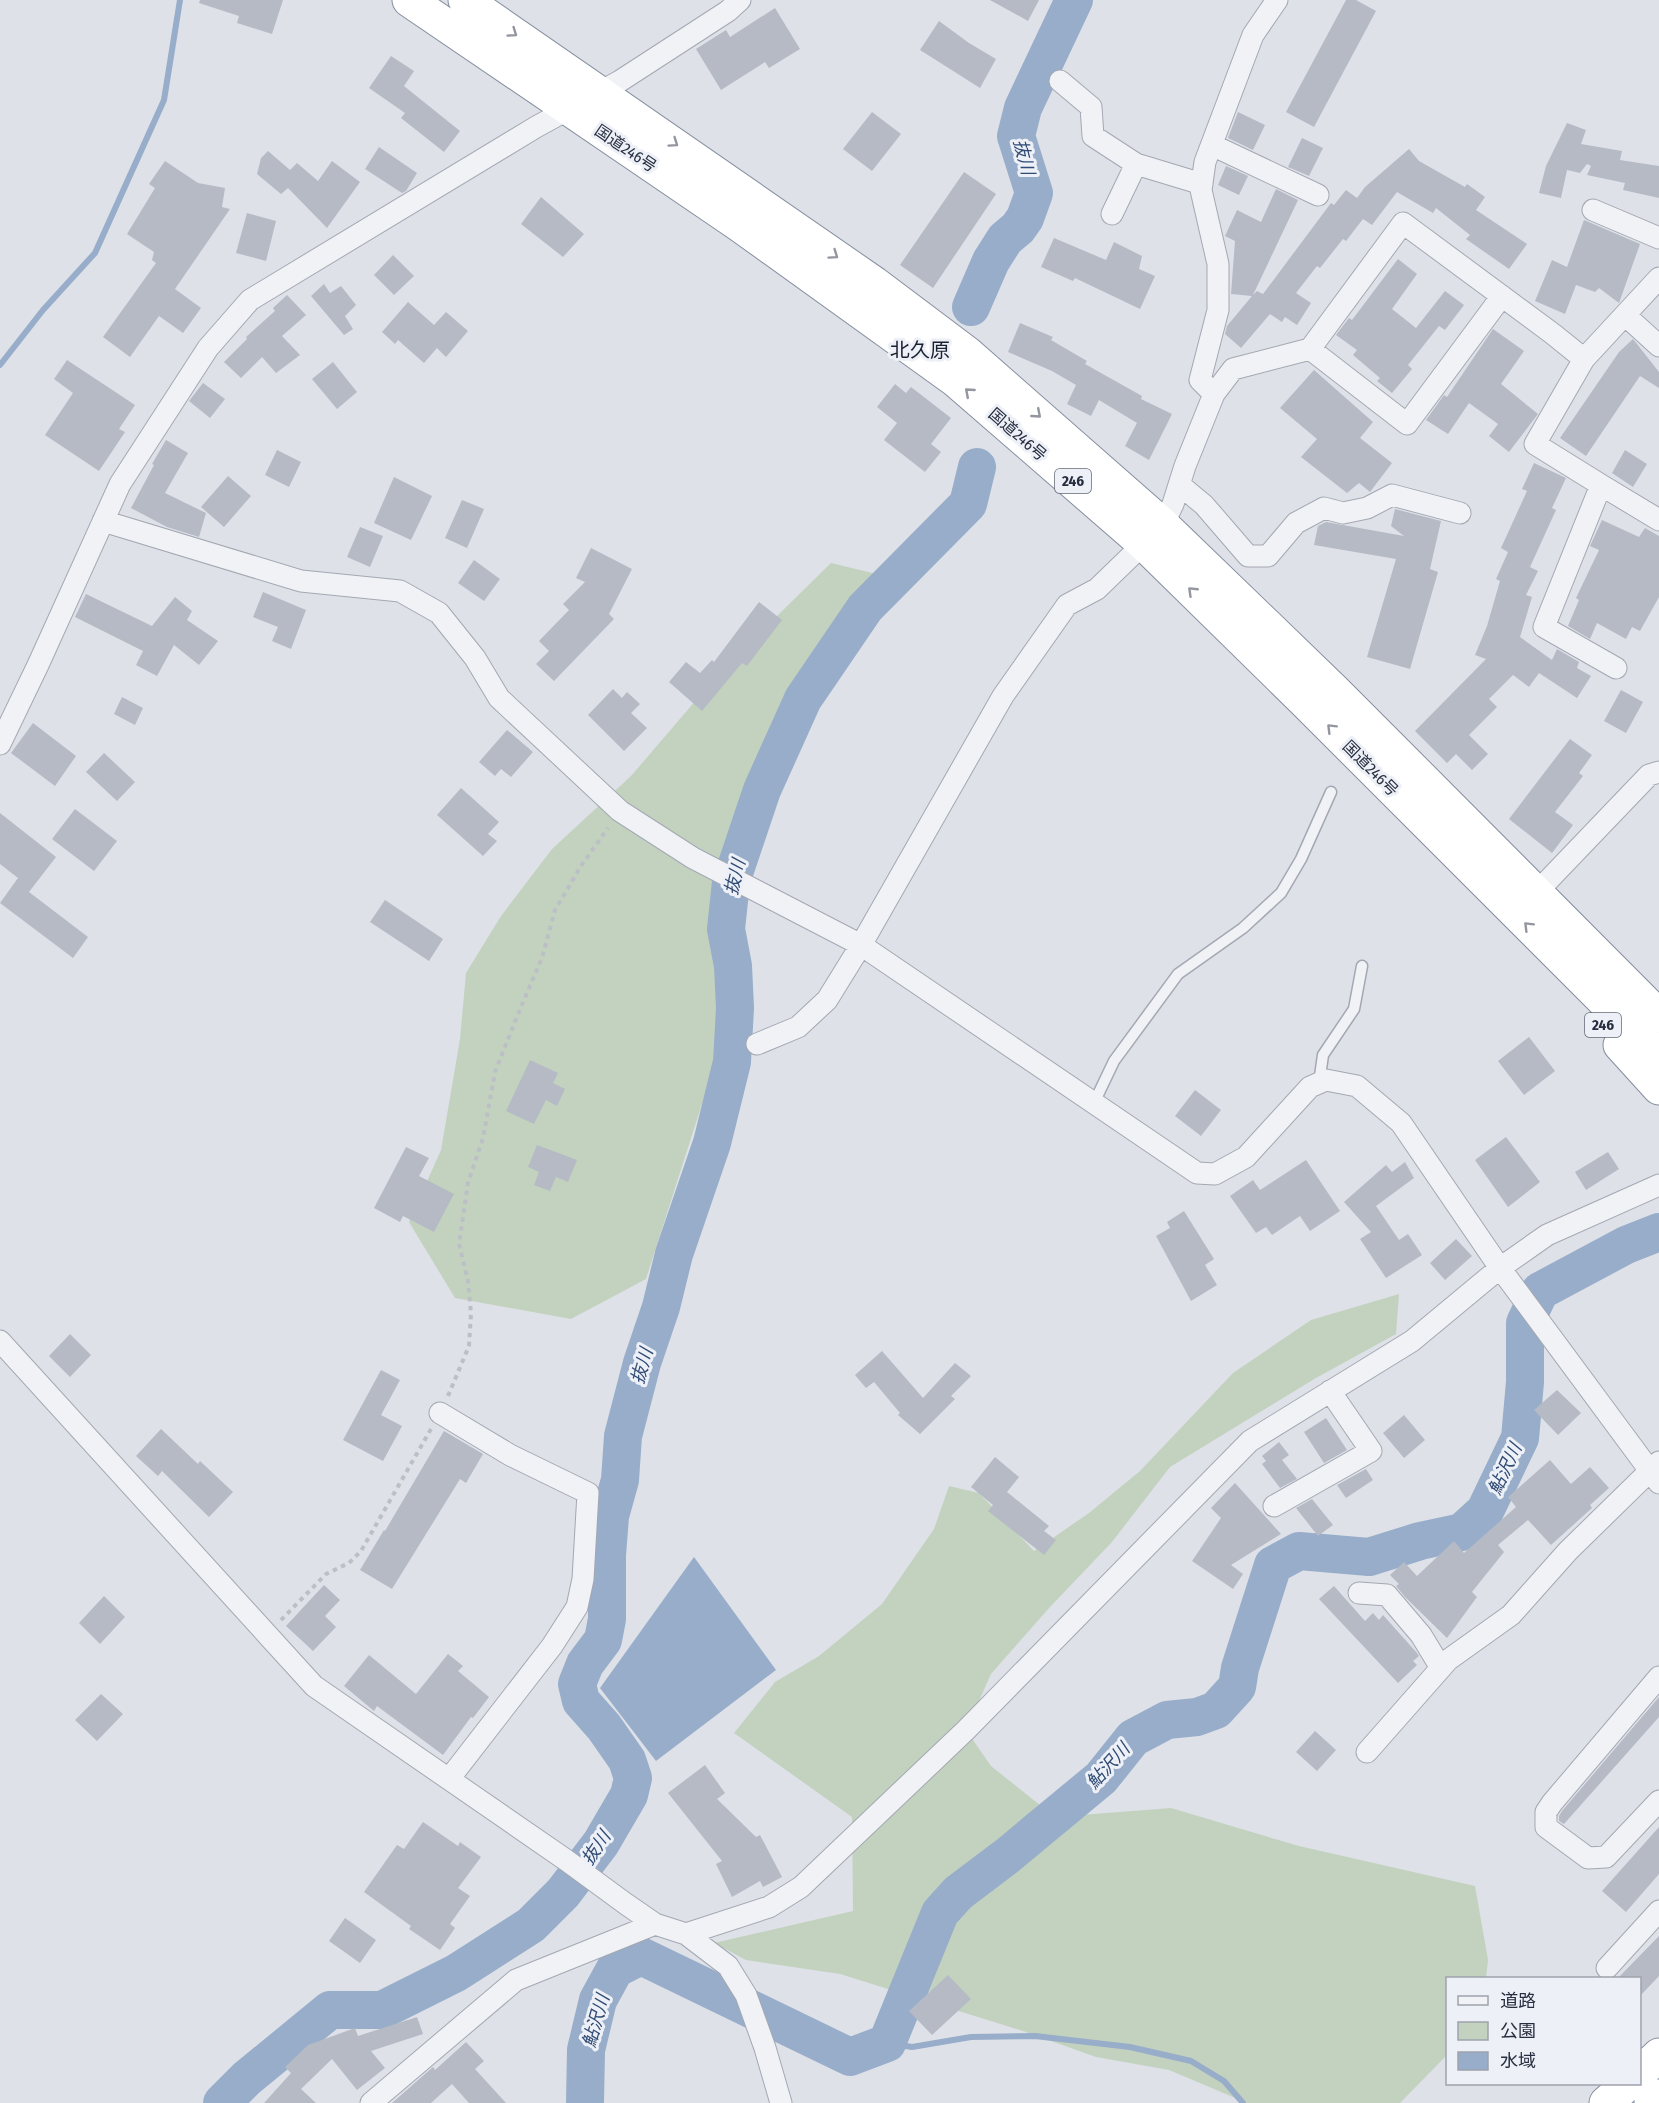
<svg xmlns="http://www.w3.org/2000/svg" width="1659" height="2103" font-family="'Fira Sans Condensed','Noto Sans JP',sans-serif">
  <rect width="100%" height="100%" fill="#dee1e8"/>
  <path fill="#c3d2bf" d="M 831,563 L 885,576 L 777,724 L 740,921 L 724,1035 L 646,1279 L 571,1319 L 455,1298 L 409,1222 L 441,1150 L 460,1039 L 466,973 L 501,916 L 552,849 L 631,776 L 721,671 Z
    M 1399,1294 L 1396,1334 L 1316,1378 L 1170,1467 L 1112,1542 L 1050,1607 L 991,1674 L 966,1730 L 991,1766 L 1055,1817 L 1171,1808 L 1299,1846 L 1475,1886 L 1488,1960 L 1486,1978 L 1448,1978 L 1447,2055 L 1400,2103 L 1247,2103 L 1169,2070 L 1096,2057 L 1023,2031 L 840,1974 L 746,1960 L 714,1943 L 853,1911 L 852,1817 L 734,1733 L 775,1682 L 819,1656 L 882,1604 L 934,1529 L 949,1486 L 979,1493 L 1034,1551 L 1089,1513 L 1140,1471 L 1233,1373 L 1311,1320 Z"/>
  <path fill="#97adc9" d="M 694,1557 L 776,1670 L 656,1761 L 600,1688 Z"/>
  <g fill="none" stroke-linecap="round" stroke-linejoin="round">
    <path stroke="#97adc9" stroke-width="6" d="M 0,365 L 43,310 L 95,253 L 164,100 L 180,0
      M 887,2043 L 912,2047 L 971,2037 L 1035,2036 L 1130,2047 L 1191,2061 L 1224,2081 L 1243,2103"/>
    <path stroke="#97adc9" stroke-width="38" d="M 971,307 L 991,261 L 1005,239 L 1018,228 L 1025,218 L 1034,193 L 1016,136 L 1023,108 L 1074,0
      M 222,2103 L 247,2078 L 330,2010 L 382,2010 L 456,1973 L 531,1925 L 563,1893 L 601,1843 L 629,1795 L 633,1778 L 627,1760 L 604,1727 L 581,1701 L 577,1684 L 585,1664 L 603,1640 L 607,1619 L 607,1555 L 610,1516 L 620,1480 L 623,1436 L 642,1363 L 661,1307 L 674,1254 L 712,1143 L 732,1062 L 735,1008 L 733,966 L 726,929 L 731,882 L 762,790 L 803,699 L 865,608 L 968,504 L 977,467
      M 585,2103 L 586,2050 L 598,2000 L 615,1969 L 641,1956 L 850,2057 L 887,2043 L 940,1913 L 958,1893 L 1007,1856 L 1101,1778 L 1133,1738 L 1167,1720 L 1197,1717 L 1216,1710 L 1237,1687 L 1240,1668 L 1273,1565 L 1299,1551 L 1369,1557 L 1420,1541 L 1462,1532 L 1485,1511 L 1520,1438 L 1525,1382 L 1525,1323 L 1540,1291 L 1626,1245 L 1659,1232"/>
  </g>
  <path fill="#b5bac5" d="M 200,0 L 283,0 L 272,34 L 237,23 L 239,16 L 199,3 Z
    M 990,0 L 1039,0 L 1028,21 Z
    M 1346,0 L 1356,0 L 1376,11 L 1314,127 L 1286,112 Z
    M 775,8 L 800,49 L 769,68 L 765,62 L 721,90 L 696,49 L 726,30 L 730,37 Z
    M 939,21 L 969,43 L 996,59 L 980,88 L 920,50 Z
    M 391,56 L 414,71 L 404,86 L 460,131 L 444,152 L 401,118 L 405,113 L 369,88 Z
    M 872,112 L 901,134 L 872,171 L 843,149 Z
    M 1238,112 L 1265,125 L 1253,150 L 1228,138 Z
    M 1567,123 L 1586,130 L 1581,144 L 1622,151 L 1620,160 L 1659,166 L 1659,198 L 1623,190 L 1625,183 L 1587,175 L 1591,166 L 1587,164 L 1580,173 L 1567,170 L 1561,198 L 1539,193 L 1546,166 Z
    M 1302,138 L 1323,148 L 1309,176 L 1288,167 Z
    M 379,147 L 417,173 L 406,191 L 402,193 L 365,169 Z
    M 1409,149 L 1419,161 L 1465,187 L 1467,184 L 1485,197 L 1476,210 L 1527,244 L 1509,269 L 1466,239 L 1470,235 L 1436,208 L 1433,213 L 1397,192 L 1372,225 L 1363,219 L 1346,241 L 1343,239 L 1320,268 L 1317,266 L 1296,293 L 1311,303 L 1297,325 L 1285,317 L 1282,322 L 1270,314 L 1241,348 L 1225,334 L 1227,326 L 1252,296 L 1231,294 L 1235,241 L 1225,236 L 1237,210 L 1261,222 L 1276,189 L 1298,200 L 1253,295 L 1257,291 L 1263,294 L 1331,203 L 1334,205 L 1346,190 L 1357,198 L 1365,187 Z
    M 268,151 L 290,170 L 297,163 L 318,181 L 332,161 L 360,182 L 327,228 L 288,188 L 281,194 L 257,174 L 261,158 Z
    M 165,161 L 198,183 L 225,188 L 222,207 L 230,209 L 175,289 L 201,308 L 183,333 L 159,316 L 130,357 L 103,337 L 156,263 L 152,260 L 154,252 L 127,234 L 155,188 L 149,184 Z
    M 1226,166 L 1248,176 L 1239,195 L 1218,185 Z
    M 964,172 L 996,194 L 933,288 L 900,265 Z
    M 541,197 L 584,234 L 563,257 L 521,224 Z
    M 247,213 L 276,221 L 266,261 L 236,253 Z
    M 1584,220 L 1640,244 L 1619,303 L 1599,288 L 1595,292 L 1576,285 L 1565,314 L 1535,301 L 1552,260 L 1567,267 Z
    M 1054,238 L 1106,260 L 1114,242 L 1142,256 L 1139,269 L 1155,276 L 1140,309 L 1075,278 L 1073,281 L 1041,267 Z
    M 393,255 L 414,276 L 394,295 L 374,275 Z
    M 1398,259 L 1417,274 L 1392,309 L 1416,328 L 1445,291 L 1464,305 L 1445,330 L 1439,326 L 1408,365 L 1412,369 L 1392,393 L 1377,381 L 1380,378 L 1353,355 L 1357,350 L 1336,335 L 1349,318 L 1352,320 Z
    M 324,284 L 330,293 L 341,286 L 356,305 L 345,316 L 353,329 L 344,335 L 311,296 Z
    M 287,295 L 306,315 L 282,336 L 300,355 L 276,373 L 262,357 L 241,378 L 224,362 L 247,339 L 246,337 L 275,311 L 273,308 Z
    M 408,302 L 434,325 L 446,312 L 468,331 L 446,357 L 437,348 L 424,363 L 398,340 L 395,344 L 382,332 Z
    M 1020,323 L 1053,337 L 1051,340 L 1087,361 L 1085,364 L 1142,396 L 1141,399 L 1172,414 L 1149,460 L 1125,446 L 1137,423 L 1099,400 L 1091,416 L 1067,404 L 1076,385 L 1052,371 L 1008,352 Z
    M 1493,329 L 1524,351 L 1501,384 L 1538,414 L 1509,452 L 1489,436 L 1498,424 L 1469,403 L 1448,434 L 1426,420 L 1444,395 L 1447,397 Z
    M 1633,339 L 1659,372 L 1659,388 L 1640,376 L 1586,456 L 1560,438 L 1619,352 Z
    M 67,360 L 135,405 L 119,429 L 125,432 L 99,471 L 45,435 L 73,393 L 54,379 Z
    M 333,362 L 357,392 L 337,409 L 312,379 Z
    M 1314,370 L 1373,422 L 1360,438 L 1392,463 L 1370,492 L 1359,483 L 1347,493 L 1301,457 L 1317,439 L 1280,408 Z
    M 203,383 L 225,399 L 210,418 L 189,401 Z
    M 895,384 L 906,393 L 911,387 L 951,418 L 931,444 L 941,452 L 925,472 L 884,440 L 897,423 L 877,407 Z
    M 166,440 L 188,453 L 165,493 L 206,513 L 199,537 L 167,527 L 131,508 L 154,465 L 152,464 Z
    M 277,450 L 301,462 L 289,487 L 265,475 Z
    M 1625,450 L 1647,464 L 1633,487 L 1612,473 Z
    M 1534,463 L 1566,478 L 1552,508 L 1556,510 L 1530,567 L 1538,571 L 1526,595 L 1532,597 L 1520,637 L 1552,660 L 1557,649 L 1579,662 L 1577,668 L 1591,676 L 1577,698 L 1539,673 L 1529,687 L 1513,675 L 1489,699 L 1497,707 L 1469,735 L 1488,754 L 1472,770 L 1456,754 L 1447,763 L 1415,731 L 1486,659 L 1475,655 L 1487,626 L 1500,581 L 1496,579 L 1508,552 L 1501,548 L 1527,491 L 1522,489 Z
    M 228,476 L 251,496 L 224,527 L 201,507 Z
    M 394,477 L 432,496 L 411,540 L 374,523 Z
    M 462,500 L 484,509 L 467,548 L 445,538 Z
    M 1395,509 L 1441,521 L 1430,569 L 1438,572 L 1410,669 L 1367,657 L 1396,559 L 1314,545 L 1318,526 L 1326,522 L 1404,536 L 1391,526 Z
    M 1602,520 L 1639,537 L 1645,528 L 1659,536 L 1659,597 L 1640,631 L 1632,627 L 1626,639 L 1597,623 L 1590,639 L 1568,626 L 1579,600 L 1576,598 L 1599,550 L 1590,546 Z
    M 360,527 L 383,536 L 370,567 L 347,557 Z
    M 591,548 L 632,569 L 609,614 L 614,619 L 554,681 L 536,664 L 549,651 L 539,641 L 569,610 L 563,604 L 585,582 L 576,578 Z
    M 474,560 L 500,579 L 484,601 L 458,583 Z
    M 263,592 L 306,610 L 291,649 L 272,641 L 278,627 L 253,617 Z
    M 86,594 L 152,626 L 175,597 L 192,611 L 187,620 L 218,641 L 199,665 L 174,645 L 157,676 L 136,665 L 143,651 L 75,617 Z
    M 759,602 L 782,620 L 747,666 L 742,663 L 702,711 L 669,682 L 686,662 L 700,673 L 712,660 L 714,662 Z
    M 613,689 L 622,698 L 627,692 L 640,704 L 631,713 L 647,728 L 624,751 L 588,715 Z
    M 1621,690 L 1643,702 L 1626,733 L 1604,721 Z
    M 122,697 L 143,708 L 135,725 L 114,714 Z
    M 33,723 L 76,756 L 55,786 L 11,753 Z
    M 507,730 L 533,752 L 511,777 L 501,769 L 495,776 L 479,762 Z
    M 1570,739 L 1592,755 L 1579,773 L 1583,776 L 1555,812 L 1573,825 L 1552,853 L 1509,819 Z
    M 104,753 L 135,782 L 117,801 L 86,772 Z
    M 461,788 L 499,822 L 488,834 L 497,841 L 483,856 L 437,815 Z
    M 75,809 L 117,841 L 94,871 L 52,839 Z
    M 0,813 L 56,857 L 29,892 L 88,937 L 73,958 L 0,903 L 18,878 L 0,864 Z
    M 385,900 L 443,939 L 429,961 L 370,922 Z
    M 1529,1037 L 1555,1071 L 1524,1095 L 1498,1061 Z
    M 530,1060 L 558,1073 L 553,1083 L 565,1089 L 557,1106 L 546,1100 L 534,1124 L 506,1111 Z
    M 1195,1090 L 1221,1110 L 1201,1136 L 1175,1116 Z
    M 1506,1137 L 1540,1182 L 1508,1207 L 1475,1160 Z
    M 537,1145 L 577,1160 L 568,1182 L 556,1177 L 550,1191 L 534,1185 L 539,1172 L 528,1167 Z
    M 406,1147 L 429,1158 L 419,1176 L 454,1194 L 434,1232 L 403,1216 L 400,1222 L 374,1208 Z
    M 1608,1152 L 1619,1169 L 1586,1190 L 1575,1172 Z
    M 1306,1160 L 1340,1211 L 1310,1231 L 1300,1216 L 1272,1235 L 1266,1227 L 1256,1233 L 1230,1196 L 1253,1180 L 1260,1190 Z
    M 1405,1162 L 1414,1178 L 1376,1206 L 1399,1240 L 1408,1234 L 1422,1255 L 1386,1278 L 1360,1239 L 1371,1232 L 1344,1202 L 1386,1165 L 1392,1172 Z
    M 1184,1211 L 1214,1259 L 1205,1265 L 1217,1285 L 1191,1301 L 1156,1236 L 1170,1228 L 1167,1222 Z
    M 1456,1239 L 1472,1256 L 1445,1280 L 1430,1263 Z
    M 70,1334 L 91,1355 L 70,1377 L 49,1356 Z
    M 882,1351 L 923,1398 L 955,1363 L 971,1376 L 951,1396 L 955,1399 L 920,1434 L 898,1415 L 900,1413 L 874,1382 L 866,1388 L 855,1375 Z
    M 381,1370 L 400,1380 L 381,1415 L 402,1426 L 383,1461 L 343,1440 Z
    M 1557,1390 L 1581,1413 L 1558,1435 L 1534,1410 Z
    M 1404,1415 L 1425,1440 L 1404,1458 L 1383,1433 Z
    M 1326,1418 L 1347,1450 L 1324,1463 L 1304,1432 Z
    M 161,1429 L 198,1464 L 200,1461 L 233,1492 L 209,1517 L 162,1471 L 158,1476 L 136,1456 Z
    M 444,1431 L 483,1454 L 466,1483 L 460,1479 L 392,1589 L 360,1570 L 384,1530 L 385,1531 Z
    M 1279,1442 L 1289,1455 L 1282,1460 L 1297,1479 L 1280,1488 L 1262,1464 L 1266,1461 L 1262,1456 Z
    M 995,1457 L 1019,1477 L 1007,1492 L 1049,1526 L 1044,1531 L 1056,1540 L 1044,1555 L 988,1511 L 993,1505 L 971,1487 Z
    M 1550,1460 L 1571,1484 L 1590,1467 L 1609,1488 L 1590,1505 L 1592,1508 L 1551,1545 L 1528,1520 L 1498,1545 L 1504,1552 L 1472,1592 L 1477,1597 L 1447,1638 L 1405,1597 L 1396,1586 L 1399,1584 L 1390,1575 L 1404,1562 L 1417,1576 L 1454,1541 L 1464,1553 L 1516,1507 L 1508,1497 Z
    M 1366,1469 L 1373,1480 L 1346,1498 L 1337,1485 Z
    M 1235,1483 L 1281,1534 L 1231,1565 L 1243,1574 L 1233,1589 L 1192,1561 L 1221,1518 L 1211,1508 Z
    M 1312,1499 L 1333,1525 L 1318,1536 L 1296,1508 Z
    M 324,1585 L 340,1600 L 325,1616 L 336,1627 L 313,1651 L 286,1626 Z
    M 1334,1586 L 1365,1621 L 1373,1613 L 1379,1620 L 1383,1615 L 1417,1653 L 1419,1656 L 1413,1661 L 1417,1665 L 1398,1683 L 1319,1599 Z
    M 104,1596 L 125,1617 L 100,1644 L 79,1623 Z
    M 448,1654 L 463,1666 L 458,1671 L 489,1697 L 473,1718 L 471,1717 L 443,1755 L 377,1706 L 374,1711 L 344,1686 L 369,1655 L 416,1694 Z
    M 101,1694 L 123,1714 L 97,1741 L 75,1720 Z
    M 1659,1697 L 1659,1717 L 1564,1824 L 1559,1821 L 1559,1816 L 1562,1811 Z
    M 1315,1731 L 1336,1750 L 1317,1771 L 1296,1752 Z
    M 705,1765 L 725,1793 L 717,1799 L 756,1837 L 760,1835 L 782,1877 L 763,1887 L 760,1881 L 732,1897 L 716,1864 L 722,1861 L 668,1793 Z
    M 423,1822 L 458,1846 L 460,1842 L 481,1857 L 458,1888 L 470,1896 L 450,1924 L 455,1928 L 440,1950 L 409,1929 L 411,1926 L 364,1892 L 397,1845 L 404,1849 Z
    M 1659,1827 L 1659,1874 L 1626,1912 L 1602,1891 Z
    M 345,1918 L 376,1940 L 360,1963 L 329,1941 Z
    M 1659,1936 L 1659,1976 L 1640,1996 L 1640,1978 L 1618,1978 Z
    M 948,1975 L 971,1999 L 932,2035 L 909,2011 Z
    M 417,2017 L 423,2034 L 371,2051 L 385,2068 L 357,2090 L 332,2059 L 301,2089 L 316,2103 L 264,2103 L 291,2073 L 285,2067 L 308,2045 L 355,2028 L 358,2036 Z
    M 466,2042 L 484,2061 L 475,2069 L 506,2103 L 469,2103 L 452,2084 L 431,2103 L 392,2103 L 433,2067 L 435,2070 Z"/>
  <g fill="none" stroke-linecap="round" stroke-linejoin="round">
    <g stroke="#a3a8b2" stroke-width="13">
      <path id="service" d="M 1319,1083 L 1323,1055 L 1354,1009 L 1362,966
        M 1094,1103 L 1114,1061 L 1178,974 L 1243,928 L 1281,893 L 1301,859 L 1331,792"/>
    </g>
    <g stroke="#a3a8b2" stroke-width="23">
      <path id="minor" d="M 1060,81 L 1091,107 L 1093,136 L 1136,164 L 1202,184
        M 1212,145 L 1318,195
        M 1593,210 L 1659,238
        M 1112,214 L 1136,164
        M 1626,316 L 1659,346
        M 1310,349 L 1403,223 L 1553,334 L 1584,359 L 1659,278
        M 1584,359 L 1535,444 L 1601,485 L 1544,627 L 1616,668
        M 1214,394 L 1200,380 L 1218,310 L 1218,264 L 1201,190 L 1205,162 L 1253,35 L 1277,0
        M 1180,485 L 1204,505 L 1248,556 L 1268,556 L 1296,523 L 1324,508 L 1343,513 L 1367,508 L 1392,495 L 1460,513
        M 1601,485 L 1659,520
        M 103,521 L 301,581 L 400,591 L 439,613 L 475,658 L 499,698 L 620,811 L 693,858 L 861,945 L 1197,1173 L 1215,1174 L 1246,1157 L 1310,1087 L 1326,1080 L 1357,1086 L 1401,1123 L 1500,1268 L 1659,1483
        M 0,744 L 38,665 L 120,484 L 208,348 L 250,300 L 536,127 L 620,81 L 728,11 L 740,0
        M 1536,893 L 1649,775 L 1659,772
        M 757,1044 L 798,1027 L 827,1000 L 861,945 L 1003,696 L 1067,605 L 1097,589 L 1163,525 L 1173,504 L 1185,466 L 1214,394 L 1233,369 L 1310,349 L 1407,424 L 1502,296
        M 0,1341 L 314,1686 L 566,1860 L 626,1904 L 655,1924 L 686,1934 L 728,1966 L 746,1995 L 765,2048 L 781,2103
        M 440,1413 L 510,1455 L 588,1493 L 583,1579 L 577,1607 L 552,1646 L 449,1779
        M 1274,1506 L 1371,1451 L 1330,1391
        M 1359,1593 L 1387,1595 L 1421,1635 L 1441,1668
        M 1659,1677 L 1552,1803 L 1546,1812 L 1546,1827 L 1588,1858 L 1606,1857 L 1659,1801
        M 1367,1752 L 1448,1660 L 1511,1615 L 1568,1551 L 1659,1462
        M 686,1934 L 769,1907 L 801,1887 L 966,1730 L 1250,1441 L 1412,1341 L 1500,1268 L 1547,1235 L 1659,1185
        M 1607,1968 L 1659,1911
        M 371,2103 L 516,1980 L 655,1924"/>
    </g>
    <g stroke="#858e9f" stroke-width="35">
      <path id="trunk" d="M 409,0 L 738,224 L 955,380 L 1144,544 L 1304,701 L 1659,1056
        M 465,0 L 874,283 L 967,353 L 1163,525 L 1335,691 L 1659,1016
        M 1620,1045 L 1659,1088
        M 1640,2073 L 1659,2055
        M 1606,2103 L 1628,2084
        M 1651,2103 L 1659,2096"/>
    </g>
    <path stroke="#bcbfc6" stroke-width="4" stroke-dasharray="4.5 4.5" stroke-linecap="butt" d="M 448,1396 L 469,1346 L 471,1313 L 468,1281 L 459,1244 L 468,1183 L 483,1138 L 495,1072 L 518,1014 L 542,958 L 555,910 L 581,866 L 608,828
      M 281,1620 L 326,1574 L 349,1563 L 361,1551 L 431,1429"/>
    <use href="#service" stroke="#f1f2f6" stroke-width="10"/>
    <use href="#minor" stroke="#f1f2f6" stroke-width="21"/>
    <use href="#trunk" stroke="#fff" stroke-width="33"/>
  </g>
  <defs><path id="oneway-chevron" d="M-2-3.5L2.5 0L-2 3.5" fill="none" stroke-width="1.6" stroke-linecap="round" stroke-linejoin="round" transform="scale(1.5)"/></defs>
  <g stroke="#93969f">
    <use href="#oneway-chevron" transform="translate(513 33) rotate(35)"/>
    <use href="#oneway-chevron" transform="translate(674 143) rotate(35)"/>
    <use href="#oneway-chevron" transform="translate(834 255) rotate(35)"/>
    <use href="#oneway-chevron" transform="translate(969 392) rotate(-139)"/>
    <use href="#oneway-chevron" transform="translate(1037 414) rotate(41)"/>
    <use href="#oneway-chevron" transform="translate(1192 591) rotate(-136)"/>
    <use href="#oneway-chevron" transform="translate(1331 728) rotate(-135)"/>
    <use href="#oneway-chevron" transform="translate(1528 926) rotate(-135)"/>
  </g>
  <g text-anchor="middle" stroke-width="6" stroke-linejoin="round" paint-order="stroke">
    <g fill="#edf0f6" stroke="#626876" stroke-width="1.5">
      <rect x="1055" y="469" width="36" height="24" rx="4.5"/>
      <rect x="1585" y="1013" width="36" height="24" rx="4.5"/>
    </g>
    <g font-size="15" font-weight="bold" fill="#272e3f">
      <text x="1073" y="486">246</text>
      <text x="1603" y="1030">246</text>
    </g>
    <g font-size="16" fill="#272e3f" stroke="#edf0f6">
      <text transform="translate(626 148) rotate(34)" y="6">国道246号</text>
      <text transform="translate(1018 434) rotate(41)" y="6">国道246号</text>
      <text transform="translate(1371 768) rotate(45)" y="6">国道246号</text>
    </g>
    <g font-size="18" font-style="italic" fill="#304b74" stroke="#edf0f6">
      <text transform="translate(1024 157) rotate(76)" y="6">抜川</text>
      <text transform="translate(735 877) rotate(-76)" y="6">抜川</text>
      <text transform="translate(642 1366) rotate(-74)" y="6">抜川</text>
      <text transform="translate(1505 1469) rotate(-65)" y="6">鮎沢川</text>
      <text transform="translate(1108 1766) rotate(-48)" y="6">鮎沢川</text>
      <text transform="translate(596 1848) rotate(-56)" y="6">抜川</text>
      <text transform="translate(596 2021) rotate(-74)" y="6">鮎沢川</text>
    </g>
    <g font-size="20" fill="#192030" stroke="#edf0f6">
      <text x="920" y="357">北久原</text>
    </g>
  </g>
  <rect x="1446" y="1977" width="195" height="108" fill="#edf0f6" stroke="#9ea2ad" stroke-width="1.5"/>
  <rect x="1458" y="1996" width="30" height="9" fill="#f1f2f6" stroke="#9ea2ad" stroke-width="1.5"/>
  <text x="1500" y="2007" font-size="18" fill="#272e3f">道路</text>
  <rect x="1458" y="2022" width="30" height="18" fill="#c3d2bf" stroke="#9ea2ad" stroke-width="1.5"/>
  <text x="1500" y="2037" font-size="18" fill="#272e3f">公園</text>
  <rect x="1458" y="2052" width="30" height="18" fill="#97adc9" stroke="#9ea2ad" stroke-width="1.5"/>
  <text x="1500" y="2067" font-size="18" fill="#272e3f">水域</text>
</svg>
